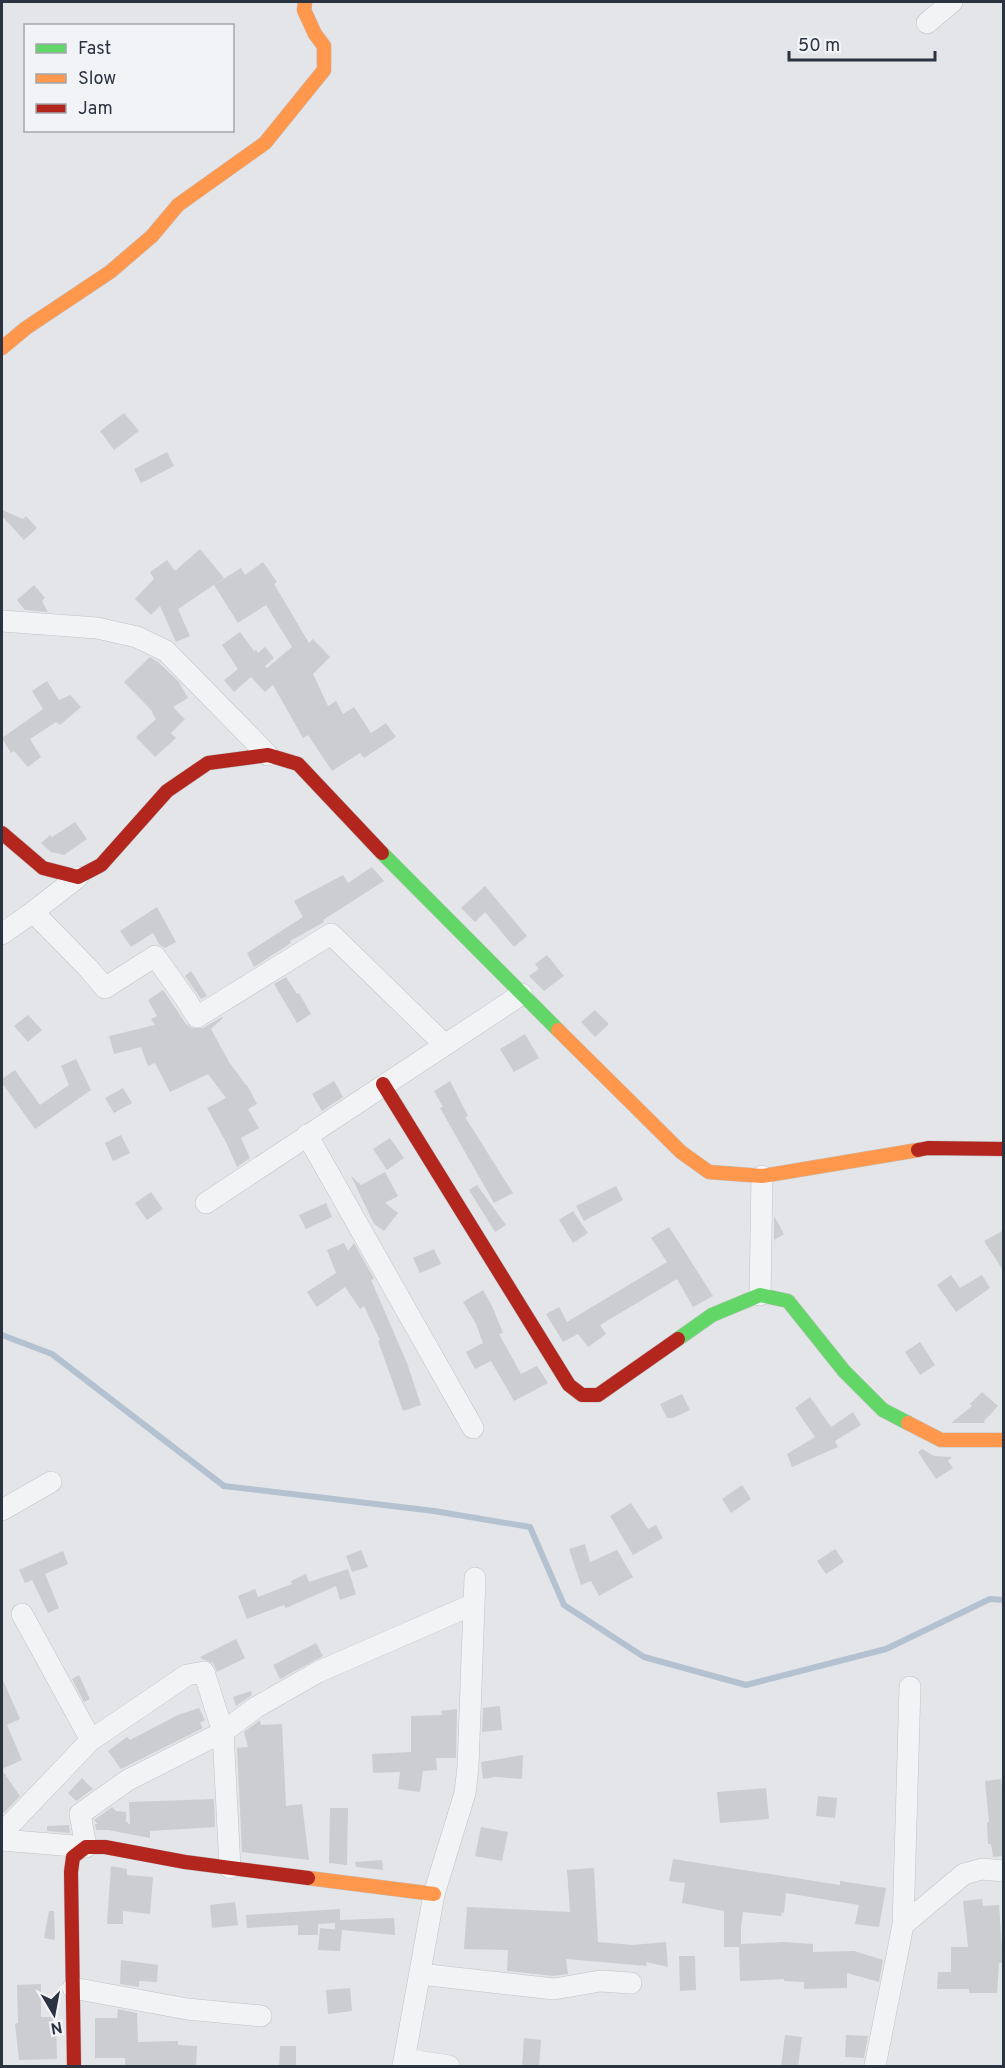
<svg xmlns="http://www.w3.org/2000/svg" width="1005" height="2068" font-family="Overpass,sans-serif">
  <rect width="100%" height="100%" fill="#e3e5e8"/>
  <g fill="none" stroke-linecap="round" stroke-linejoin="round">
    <path stroke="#b3c1d1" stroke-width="6" d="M 2,1335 L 52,1354 L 224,1486 L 434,1511 L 530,1527 L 564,1605 L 644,1657 L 746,1685 L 886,1649 L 990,1599 L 1004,1600"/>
  </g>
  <path fill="#cbcdd0" d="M 124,413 L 139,431 L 114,450 L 100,431 Z
    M 167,452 L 174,466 L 141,483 L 134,469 Z
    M 2,510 L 23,519 L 26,516 L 37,528 L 24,540 L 2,516 Z
    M 200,549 L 224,578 L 178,609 L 190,636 L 176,642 L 160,606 L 151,615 L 135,599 L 154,579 L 150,572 L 167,560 L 175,571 Z
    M 263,562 L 277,582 L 274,584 L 309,643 L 313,639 L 330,657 L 313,674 L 328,706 L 336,701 L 343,714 L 354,707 L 371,733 L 386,723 L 396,737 L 364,758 L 360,753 L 332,771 L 308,735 L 303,738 L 273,685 L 265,692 L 251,677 L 234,692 L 224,680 L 238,669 L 222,645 L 240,632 L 254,651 L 256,650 L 258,653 L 265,647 L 274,658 L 265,666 L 267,668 L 292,647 L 266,605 L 238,623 L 214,585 L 241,568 L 245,575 Z
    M 34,585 L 45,598 L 42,601 L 48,612 L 25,610 L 17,600 Z
    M 150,657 L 158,662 L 178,681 L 188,698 L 173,707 L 185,719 L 171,733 L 176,738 L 155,757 L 136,737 L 156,719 L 152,713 L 153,712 L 124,682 Z
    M 47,681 L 59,700 L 70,695 L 81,707 L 60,725 L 56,722 L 30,739 L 41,757 L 28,767 L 14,751 L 11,753 L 2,738 L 43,709 L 32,691 Z
    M 75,822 L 87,839 L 64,855 L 51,852 L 41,843 L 50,835 L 52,837 Z
    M 372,867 L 384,881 L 323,920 L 324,922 L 290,941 L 291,943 L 254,967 L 247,953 L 303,917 L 294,901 L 343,875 L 348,883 Z
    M 485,886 L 527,936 L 514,947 L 485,912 L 475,922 L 461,908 Z
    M 157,907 L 176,942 L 165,948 L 159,944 L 153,933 L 131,947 L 120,931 Z
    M 547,955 L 564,976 L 544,991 L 529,976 L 539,969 L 535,964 Z
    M 191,971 L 207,996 L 201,999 L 185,976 Z
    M 286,977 L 297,994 L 299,993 L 311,1014 L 297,1023 L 274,984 Z
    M 163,990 L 186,1024 L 192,1028 L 203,1028 L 222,1017 L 223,1018 L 211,1029 L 229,1062 L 246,1085 L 247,1085 L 257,1104 L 248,1109 L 259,1128 L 241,1138 L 250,1158 L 237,1167 L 226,1142 L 207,1108 L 226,1098 L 208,1074 L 170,1092 L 155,1063 L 148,1066 L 141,1047 L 114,1054 L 109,1036 L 155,1025 L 151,1019 L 157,1016 L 148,1000 Z
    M 595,1010 L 609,1024 L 595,1037 L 581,1022 Z
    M 28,1015 L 42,1030 L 28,1042 L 14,1026 Z
    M 525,1034 L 539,1058 L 514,1072 L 500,1049 Z
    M 76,1059 L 91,1090 L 35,1129 L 2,1083 L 2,1079 L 15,1070 L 40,1105 L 69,1085 L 61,1066 Z
    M 334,1081 L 343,1097 L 322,1111 L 312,1094 Z
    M 450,1081 L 468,1116 L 465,1117 L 513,1193 L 494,1203 L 440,1108 L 443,1107 L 434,1091 Z
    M 123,1088 L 132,1103 L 114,1113 L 105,1098 Z
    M 121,1135 L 130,1153 L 113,1161 L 105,1143 Z
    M 390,1138 L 404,1158 L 387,1170 L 373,1149 Z
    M 385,1172 L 398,1196 L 385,1203 L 398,1213 L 384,1231 L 374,1224 L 351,1176 L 361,1185 Z
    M 477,1185 L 506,1225 L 495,1232 L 469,1190 Z
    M 616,1186 L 623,1200 L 584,1221 L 576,1206 Z
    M 151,1192 L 163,1209 L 147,1220 L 135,1203 Z
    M 326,1203 L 332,1217 L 306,1229 L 299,1215 Z
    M 573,1211 L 588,1233 L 573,1243 L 559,1220 Z
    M 774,1216 L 784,1234 L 774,1240 Z
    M 669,1227 L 713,1296 L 693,1307 L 677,1279 L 600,1325 L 606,1334 L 588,1347 L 578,1334 L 563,1342 L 546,1314 L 559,1307 L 567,1322 L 667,1262 L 651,1238 Z
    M 1004,1230 L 1004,1272 L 984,1241 Z
    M 344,1243 L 348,1251 L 354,1243 L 373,1277 L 374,1279 L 371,1280 L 407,1363 L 421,1405 L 403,1411 L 378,1341 L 380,1340 L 364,1306 L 360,1309 L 345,1287 L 317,1307 L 307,1292 L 336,1273 L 327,1250 Z
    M 434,1249 L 441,1264 L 420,1273 L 413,1258 Z
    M 951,1275 L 960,1288 L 982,1275 L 990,1288 L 956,1312 L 937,1285 Z
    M 483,1290 L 492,1306 L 503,1333 L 499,1334 L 521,1374 L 537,1366 L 548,1383 L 514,1401 L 491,1361 L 475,1369 L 466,1352 L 483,1343 L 476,1324 L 463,1302 Z
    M 920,1342 L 935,1365 L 920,1375 L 905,1352 Z
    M 982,1392 L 998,1406 L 984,1421 L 985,1423 L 951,1423 L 972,1406 L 970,1404 Z
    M 682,1394 L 690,1410 L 673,1418 L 667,1418 L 660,1404 Z
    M 810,1397 L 831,1427 L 853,1412 L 861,1425 L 835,1441 L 838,1447 L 792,1467 L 787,1454 L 815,1437 L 795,1408 Z
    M 922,1449 L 934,1456 L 952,1457 L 948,1461 L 953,1468 L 936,1479 L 918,1452 Z
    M 742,1485 L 751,1499 L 731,1513 L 722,1499 Z
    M 631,1503 L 648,1529 L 656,1525 L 663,1538 L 633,1555 L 610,1516 Z
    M 585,1544 L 590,1562 L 617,1550 L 633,1577 L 599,1596 L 591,1581 L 581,1585 L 569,1549 Z
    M 835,1549 L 844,1562 L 826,1574 L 817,1561 Z
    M 361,1550 L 368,1567 L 352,1572 L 346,1556 Z
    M 63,1551 L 68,1564 L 45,1574 L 59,1608 L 48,1613 L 32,1580 L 25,1583 L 19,1570 Z
    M 348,1569 L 356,1594 L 340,1600 L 336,1586 L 286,1608 L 284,1605 L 247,1619 L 238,1596 L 255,1589 L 258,1597 L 292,1584 L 291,1581 L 306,1574 L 309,1582 Z
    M 236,1639 L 245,1658 L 217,1672 L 213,1663 L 202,1659 L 200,1657 Z
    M 316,1643 L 323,1656 L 280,1679 L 273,1665 Z
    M 79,1675 L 90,1699 L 84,1702 L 72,1679 Z
    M 2,1678 L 20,1719 L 7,1725 L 22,1760 L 2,1769 Z
    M 251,1691 L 252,1695 L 236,1706 L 233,1697 Z
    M 500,1706 L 502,1730 L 482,1732 L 483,1708 Z
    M 199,1708 L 205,1720 L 200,1723 L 203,1728 L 121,1769 L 108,1751 L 127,1737 L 130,1740 L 178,1715 Z
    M 457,1709 L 456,1758 L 436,1758 L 437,1770 L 423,1771 L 420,1792 L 398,1789 L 400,1772 L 373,1773 L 372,1754 L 411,1752 L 411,1716 L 442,1715 L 441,1711 Z
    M 260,1720 L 261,1725 L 282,1724 L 286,1806 L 302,1804 L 309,1860 L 242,1852 L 237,1748 L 248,1747 L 244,1732 Z
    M 523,1755 L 522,1779 L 496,1777 L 483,1779 L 481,1762 Z
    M 2,1770 L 20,1796 L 4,1813 L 2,1810 Z
    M 82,1778 L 93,1789 L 76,1801 L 68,1793 Z
    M 1001,1779 L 1004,1804 L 1004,1856 L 993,1857 L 991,1844 L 988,1844 L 987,1823 L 989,1822 L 985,1781 Z
    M 766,1788 L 769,1819 L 720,1823 L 717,1792 Z
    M 818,1796 L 837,1798 L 835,1818 L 816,1816 Z
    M 214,1799 L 215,1827 L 150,1831 L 150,1838 L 108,1830 L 96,1830 L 95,1824 L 98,1824 L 94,1820 L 112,1807 L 116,1811 L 126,1812 L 126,1821 L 130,1825 L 129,1802 Z
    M 330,1808 L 348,1808 L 347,1865 L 329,1863 Z
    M 69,1825 L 70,1833 L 47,1831 L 47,1826 Z
    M 481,1827 L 508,1832 L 502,1861 L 475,1856 Z
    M 673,1859 L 840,1885 L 840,1881 L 886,1888 L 879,1927 L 855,1924 L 859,1905 L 786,1893 L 784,1913 L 782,1912 L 781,1916 L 743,1912 L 741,1927 L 741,1944 L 784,1942 L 813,1944 L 813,1952 L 854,1951 L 883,1960 L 879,1982 L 847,1973 L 847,1988 L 804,1989 L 804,1982 L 784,1981 L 784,1979 L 740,1981 L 739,1947 L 724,1947 L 724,1911 L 682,1903 L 685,1883 L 669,1881 Z
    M 382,1860 L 383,1870 L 356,1867 L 355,1862 Z
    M 111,1866 L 127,1869 L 127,1875 L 153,1877 L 150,1914 L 123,1911 L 123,1924 L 107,1924 Z
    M 594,1868 L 598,1942 L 633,1945 L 666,1942 L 668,1967 L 646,1962 L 647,1966 L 566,1959 L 568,1974 L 554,1976 L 507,1971 L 508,1950 L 464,1949 L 467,1907 L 570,1912 L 567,1870 Z
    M 982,1899 L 983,1906 L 999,1905 L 1003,1963 L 999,1963 L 997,1993 L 969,1993 L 969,1989 L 937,1989 L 938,1972 L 951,1972 L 951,1947 L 968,1947 L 963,1901 Z
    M 235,1902 L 238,1925 L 212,1928 L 210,1905 Z
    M 340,1909 L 340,1920 L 394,1918 L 395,1935 L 342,1930 L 340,1951 L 318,1950 L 320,1928 L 341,1930 L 335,1929 L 335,1923 L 318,1924 L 318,1935 L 298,1935 L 298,1925 L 247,1928 L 246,1915 Z
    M 49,1911 L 54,1911 L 55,1940 L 44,1938 Z
    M 679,1956 L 695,1956 L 696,1990 L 680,1991 Z
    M 121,1960 L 158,1965 L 157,1982 L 139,1981 L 139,1987 L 120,1984 Z
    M 41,1984 L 41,2017 L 56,2017 L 57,2059 L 19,2060 L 15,2024 L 18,2023 L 17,1985 Z
    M 350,1988 L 352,2011 L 328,2014 L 326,1990 Z
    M 118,2009 L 137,2013 L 138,2042 L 178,2041 L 178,2045 L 197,2046 L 196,2067 L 125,2067 L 125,2058 L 95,2058 L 95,2018 L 117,2018 Z
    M 785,2035 L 802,2037 L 798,2067 L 781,2067 Z
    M 846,2035 L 868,2036 L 864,2058 L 845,2057 Z
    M 524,2038 L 541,2040 L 539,2067 L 522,2067 Z
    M 280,2046 L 296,2046 L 296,2067 L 279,2067 Z"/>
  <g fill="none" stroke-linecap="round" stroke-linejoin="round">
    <g stroke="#c1c3c6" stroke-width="22">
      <path id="street" d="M 927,23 L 952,2
        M 2,621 L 97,628 L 137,637 L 166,651 L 268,755
        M 33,912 L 78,877
        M 2,934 L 33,912 L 89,969 L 105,988 L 155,956 L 187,1001 L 197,1017 L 331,934 L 445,1045
        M 307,1135 L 473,1428
        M 206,1203 L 522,994
        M 760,1295 L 762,1176
        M 2,1510 L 51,1482
        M 22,1614 L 91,1740
        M 2,1833 L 91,1740 L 187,1675 L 204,1672 L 223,1732 L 230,1868
        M 2,1840 L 86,1847 L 80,1814 L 128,1780 L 223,1732 L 255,1708 L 318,1672 L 474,1604
        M 903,1925 L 964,1874 L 982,1869 L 1004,1871
        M 420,1974 L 554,1989 L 600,1981 L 631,1983
        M 73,1988 L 187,2009 L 261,2016
        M 404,2059 L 449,2066
        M 403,2066 L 434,1894 L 465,1793 L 468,1767 L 475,1578
        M 875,2066 L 903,1925 L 910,1687"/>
    </g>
    <g stroke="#c1c3c6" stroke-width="15">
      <path id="fast" d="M 382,853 L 558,1030
        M 678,1339 L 712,1315 L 760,1295 L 788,1301 L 844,1371 L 883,1410 L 908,1423"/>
    </g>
    <g stroke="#c1c3c6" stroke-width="15">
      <path id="slow" d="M 2,348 L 26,328 L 110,272 L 152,236 L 178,205 L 265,143 L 324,70 L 324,46 L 315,34 L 304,10 L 305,2
        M 558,1030 L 681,1152 L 709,1172 L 762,1176 L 918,1150
        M 908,1423 L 941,1440 L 1004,1440
        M 308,1878 L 434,1894"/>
    </g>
    <g stroke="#c1c3c6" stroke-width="15">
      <path id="jam" d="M 2,833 L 43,868 L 78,877 L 101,865 L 167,791 L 208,763 L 268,755 L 298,764 L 382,853
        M 383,1084 L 569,1385 L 582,1395 L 598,1395 L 678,1339
        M 918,1150 L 928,1148 L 1004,1149
        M 74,2066 L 71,1872 L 73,1857 L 86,1847 L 105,1847 L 185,1862 L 308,1878"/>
    </g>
    <use href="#street" stroke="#f2f3f5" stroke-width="21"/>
    <use href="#fast" stroke="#63d668" stroke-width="14"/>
    <use href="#slow" stroke="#ff974d" stroke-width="14"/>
    <use href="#jam" stroke="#b3261e" stroke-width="14"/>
  </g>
  <rect width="1005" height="2068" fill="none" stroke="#2b3240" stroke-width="6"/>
  <rect x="24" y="24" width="210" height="108" fill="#f1f3f7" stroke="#a2a6ae" stroke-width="1.5"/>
  <rect x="36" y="44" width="30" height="9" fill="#63d668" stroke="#a2a6ae" stroke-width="1.5"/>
  <text x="78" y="54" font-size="18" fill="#2b3240">Fast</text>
  <rect x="36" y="74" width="30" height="9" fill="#ff974d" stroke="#a2a6ae" stroke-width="1.5"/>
  <text x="78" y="84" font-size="18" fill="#2b3240">Slow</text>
  <rect x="36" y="104" width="30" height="9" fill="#b3261e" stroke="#a2a6ae" stroke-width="1.5"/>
  <text x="78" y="114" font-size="18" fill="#2b3240">Jam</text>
  <g transform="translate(54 2014) rotate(170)" stroke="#f1f3f7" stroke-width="4.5" paint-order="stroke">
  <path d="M0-4.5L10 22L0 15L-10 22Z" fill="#2b3240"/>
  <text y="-9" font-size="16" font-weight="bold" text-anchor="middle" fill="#2b3240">N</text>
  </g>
  <path d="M789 51v9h146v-9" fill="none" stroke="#2b3240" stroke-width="3"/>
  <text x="798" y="51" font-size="18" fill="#2b3240" stroke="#f1f3f7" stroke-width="4.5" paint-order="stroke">50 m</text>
</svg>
